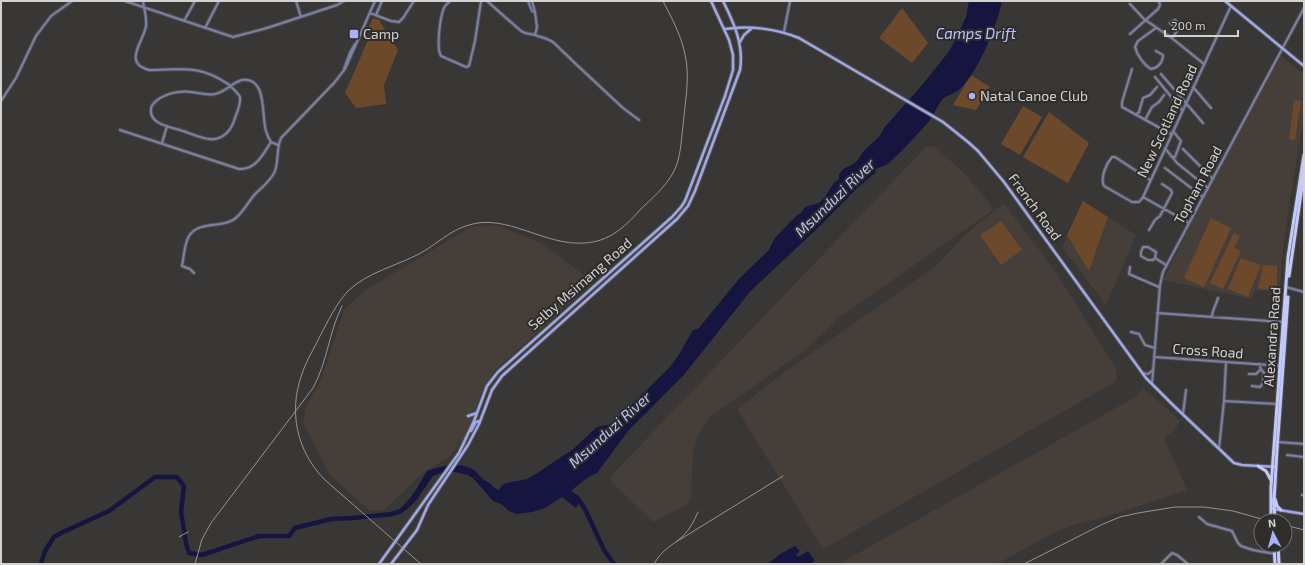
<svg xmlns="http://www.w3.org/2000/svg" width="1305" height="565" font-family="'Exo 2',sans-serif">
  <rect width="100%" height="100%" fill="#393735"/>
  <path fill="#463e39" d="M 1281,56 L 1304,74 L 1304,116 L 1289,206 L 1282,257 L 1280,292 L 1255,290 L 1252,299 L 1163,280 L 1194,218 Z
    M 926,147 L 935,147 L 963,172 L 987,200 L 993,210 L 837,319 L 804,351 L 711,416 L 700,431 L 697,437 L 693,452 L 691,494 L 688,504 L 653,522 L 612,482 L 611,476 Z
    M 1083,201 L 1136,235 L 1106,305 L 1062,247 Z
    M 1004,203 L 1058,275 L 1116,369 L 1117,377 L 1115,382 L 823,549 L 737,409 L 786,371 L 936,266 L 965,235 Z
    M 496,225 L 541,243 L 589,279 L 585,282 L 587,287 L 494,371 L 481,393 L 470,430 L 449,457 L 425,471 L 384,510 L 369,510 L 330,475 L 303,422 L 306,407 L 321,379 L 344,310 L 364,291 L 466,230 L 473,227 Z
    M 1143,388 L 1154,397 L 1180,421 L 1174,431 L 1164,438 L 1187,490 L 1121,512 L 1074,525 L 1051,534 L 997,564 L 839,564 L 1137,396 Z"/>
  <path fill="#6d492c" d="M 902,8 L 928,43 L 912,63 L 879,38 Z
    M 373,18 L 379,20 L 398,50 L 384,85 L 386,104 L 356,108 L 345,93 L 371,33 L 367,31 Z
    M 971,75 L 990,87 L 976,110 L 953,105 Z
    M 1294,100 L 1301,101 L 1295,140 L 1289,139 Z
    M 1023,106 L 1042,117 L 1020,155 L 1001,144 Z
    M 1049,112 L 1089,143 L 1068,183 L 1023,157 Z
    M 1083,201 L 1108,217 L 1089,271 L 1067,235 Z
    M 1211,218 L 1231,228 L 1204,287 L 1184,278 Z
    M 1001,221 L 1022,250 L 1001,265 L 980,235 Z
    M 1234,233 L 1240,236 L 1234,248 L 1241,251 L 1223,289 L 1210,283 Z
    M 1241,258 L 1261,265 L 1248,297 L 1228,289 Z
    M 1263,265 L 1277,266 L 1277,290 L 1258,289 Z"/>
  <path fill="#15153f" d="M 969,1 L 1002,1 C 998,24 975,80 956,92 C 951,95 947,95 943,99 C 937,105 935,113 930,120 C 918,134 904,149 890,162 L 886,165 L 876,169 L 875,173 L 857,188 L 821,225 L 758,284 L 749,293 L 683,376 L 628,431 L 597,473 L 587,478 L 578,485 L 571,491 L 576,494 L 581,499 L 576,508 L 562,497 L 545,508 L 532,512 L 517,514 L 509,511 L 501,504 L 493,501 L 473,478 L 468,475 L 455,472 L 440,473 L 433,476 L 415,502 L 406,510 L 403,506 C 415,494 419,484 427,471 C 442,466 461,461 474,470 C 478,473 480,477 483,479 C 485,481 487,481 489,483 C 493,485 494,489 499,490 L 502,485 L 506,483 L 527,479 L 536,474 L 564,455 L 571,451 L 597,427 L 612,424 L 669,368 L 678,356 L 693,330 L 698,329 L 739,279 L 769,250 L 774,239 L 796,216 L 802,212 L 805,207 L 819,203 L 824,198 L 834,183 L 839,179 L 839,175 C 845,165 846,169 853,164 C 858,161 860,156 863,152 C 871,143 880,139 884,128 L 923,84 L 950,50 L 966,17 Z
    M 795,546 L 799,550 L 799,553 L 796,554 L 798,557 L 808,551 L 815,561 L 810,564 L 769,564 L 769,563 L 780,554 Z"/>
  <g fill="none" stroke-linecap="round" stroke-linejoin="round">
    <path stroke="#15153f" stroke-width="4.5" d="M 577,497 L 585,509 L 604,550 L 614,564
      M 41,564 L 45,551 L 54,537 L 63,532 L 109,511 L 155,477 L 177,477 L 184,486 L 181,512 L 186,543 L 189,553 L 202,555 L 259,536 L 289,536 L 295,528 L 331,519 L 353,518 L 392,514 L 401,511 L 409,504"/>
    <g stroke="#555351" stroke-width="4">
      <path id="street" d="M 125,1 L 233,37 L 267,28 L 337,5 L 344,1
        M 143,1 C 144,9 147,18 146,26 C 144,41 122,63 149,70 C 181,70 199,64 228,84 C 232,88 238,92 240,97 C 241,104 237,112 235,118 C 232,128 226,137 215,139 C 205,141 193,134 183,131 C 172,127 149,125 151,109 C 151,104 156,101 160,98 C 172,91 185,90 198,93 C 214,96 218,95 232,85 C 235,83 238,81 242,80 C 268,77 261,116 266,131 C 267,135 269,139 271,142 L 278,145
        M 296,1 L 301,17
        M 450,1 C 448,3 445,5 444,8 C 440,17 436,48 441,56 L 466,67 L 469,66 L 475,41 L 481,1
        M 487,1 L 521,31 L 525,33 L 535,35 L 537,27 L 535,12 L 532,11 L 528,1
        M 532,1 L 535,12
        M 1130,4 L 1144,19 L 1173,39 L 1204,64
        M 370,13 L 391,21 L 399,22 L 403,18 L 414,1
        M 376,15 L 382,1
        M 184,21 L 195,1
        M 205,28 L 219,1
        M 1156,28 L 1138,41 L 1135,47 C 1137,55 1144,65 1151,69 C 1158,68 1163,62 1163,55 L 1156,51
        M 784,32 L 790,1
        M 1130,34 L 1158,9 L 1160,5 L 1159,1
        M 535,35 L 547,39 L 553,42 L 578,66 L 623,108 L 639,120
        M 1172,38 C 1175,34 1178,31 1180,26 L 1175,20 L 1170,23 L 1178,30
        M 344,69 L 350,53 L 355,44
        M 1132,69 L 1122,102 L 1122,107 L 1171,134
        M 1161,74 L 1203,123
        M 1155,77 L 1182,110
        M 1193,87 L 1211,108
        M 1,101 L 16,78 L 36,36 L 51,16 L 72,1
        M 1136,115 L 1139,112 L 1143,98 L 1150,95 L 1157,87
        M 1145,120 L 1152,107 L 1159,102 L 1164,95
        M 120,130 L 239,169 C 256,170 263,154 271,142
        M 162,143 L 167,126
        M 1165,148 L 1172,157 L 1175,157 L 1181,141 L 1173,131
        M 1183,149 L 1213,179
        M 1173,158 L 1177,163 L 1208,188
        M 1165,168 L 1203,197
        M 1143,197 L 1139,202 L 1132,202 L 1104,186 C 1100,178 1106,164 1112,157 L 1115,157 L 1150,180
        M 1189,223 L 1143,197 L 1231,6
        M 1149,230 L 1155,220 L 1160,216 L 1172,193 L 1171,190 L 1162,184
        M 1143,247 L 1148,247 L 1156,252 L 1155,258 L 1153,260 L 1148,260 L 1141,256 L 1141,252 Z
        M 1155,258 L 1166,265
        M 1130,267 L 1129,274 L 1159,287
        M 194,273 L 190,269 L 182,266 C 184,257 184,244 189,236 C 200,219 225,230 238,216 C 245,209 249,201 255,194 C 262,187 271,181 275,171 C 279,160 276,149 281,138 L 334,83 L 345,69 L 375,1
        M 1286,287 L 1304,292
        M 1157,313 L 1284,322
        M 1212,317 C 1212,311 1216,305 1218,298
        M 1131,332 L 1139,334 L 1145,345 L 1155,348
        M 1155,357 L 1281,366
        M 1143,373 L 1148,374 L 1153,370
        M 1249,374 L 1256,374 L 1261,369
        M 1152,384 L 1160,285 L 1163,272 L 1304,8
        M 1252,386 L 1260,387 L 1263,383 L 1264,373 L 1261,369 L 1259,364
        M 1224,401 L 1277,404
        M 1183,414 L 1186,390
        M 1278,442 L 1304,444
        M 1219,448 L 1224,401 L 1226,362
        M 1287,455 L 1304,457
        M 1302,495 L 1304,495
        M 1199,517 L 1207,524 L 1232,531 L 1238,543 L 1241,546 L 1253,550 L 1275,554
        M 1161,564 L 1172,553 L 1177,555 L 1188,564"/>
    </g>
    <g stroke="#555351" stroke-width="4.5">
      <path id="secondary" d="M 1225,1 L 1304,66
        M 725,29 C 749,25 777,29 799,38 L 943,122 L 968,142 L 978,151 L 1004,182 L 1146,378 L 1173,405 L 1234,463 L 1242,465 L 1276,467
        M 740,42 L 744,35 L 752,28
        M 468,416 L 477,413
        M 471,431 L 476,422 L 480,421
        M 1273,509 L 1304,514
        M 379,564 L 459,453 L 474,421 L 487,386 L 498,372 L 672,217 L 681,207 L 685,201 L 725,96 L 733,70 L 733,55 L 729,40 L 711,1
        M 391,564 L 417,530 L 428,505 L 468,445 L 479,424 L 492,390 L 502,376 L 677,219 L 688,206 L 695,191 L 740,70 C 744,45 734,23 723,1"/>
    </g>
    <g stroke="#555351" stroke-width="5">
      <path id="primary" d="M 1289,276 L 1304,173
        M 1258,466 L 1266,471 L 1271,480
        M 1275,499 L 1277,506 L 1281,510
        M 1271,521 L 1271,487 L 1288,257 L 1304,155
        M 1275,521 L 1274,501 L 1277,450 L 1288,297
        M 1274,545 L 1275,564
        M 1278,545 L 1279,564"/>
    </g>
    <use href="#street" stroke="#7a80a8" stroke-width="2"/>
    <use href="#secondary" stroke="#9fa8e8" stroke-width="2.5"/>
    <use href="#primary" stroke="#c2cafc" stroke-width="3"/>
    <path stroke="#979594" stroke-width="1" d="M 1285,525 L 1304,530
      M 179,537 L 188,532
      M 676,542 L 783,476
      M 195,564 L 202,539 L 211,523 L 313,388 C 327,363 329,332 342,306
      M 421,564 L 325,480 C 297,452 288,412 302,374 C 306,361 314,349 320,336 C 328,321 336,304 348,291 C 368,272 396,266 419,254 C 436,245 450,230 469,225 C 506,213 545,246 584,243 C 608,242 624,228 639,211 C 651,199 666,187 674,171 C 681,157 681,141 683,126 C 685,101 691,75 684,50 C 680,33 671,17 663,1
      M 654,564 C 663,548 671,547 683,536 C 690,529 694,521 698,512
      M 1024,564 L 1103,524 L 1120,517 L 1138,513 L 1175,507 L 1204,507 L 1233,511 L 1269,521"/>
  </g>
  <g fill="#a7b1fc" stroke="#2f2d2b" stroke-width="1.5">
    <rect x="349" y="29" width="10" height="10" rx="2"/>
    <circle cx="972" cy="96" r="4"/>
  </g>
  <g text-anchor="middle" stroke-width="4" stroke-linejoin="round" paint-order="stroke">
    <g font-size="14" fill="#d3d2d1" stroke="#2f2d2b" text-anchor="start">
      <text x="363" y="39">Camp</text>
      <text x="980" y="101">Natal Canoe Club</text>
    </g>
    <g font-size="14" fill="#d3d2d1" stroke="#2f2d2b">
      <text transform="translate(1167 121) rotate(-65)" y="5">New Scotland Road</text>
      <text transform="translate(1198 185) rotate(-62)" y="5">Topham Road</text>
      <text transform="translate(1035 207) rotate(54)" y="5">French Road</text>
      <text transform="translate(580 284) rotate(-41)" y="5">Selby Msimang Road</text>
      <text transform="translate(1272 337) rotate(-86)" y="5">Alexandra Road</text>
      <text transform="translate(1208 351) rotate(4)" y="5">Cross Road</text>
    </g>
    <g font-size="15" font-style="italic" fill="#b9c2ff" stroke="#2f2d2b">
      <text x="976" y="39">Camps Drift</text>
      <text transform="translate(835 198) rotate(-44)" y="5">Msunduzi River</text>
      <text transform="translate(610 430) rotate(-42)" y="5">Msunduzi River</text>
    </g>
  </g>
  <rect width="1305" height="565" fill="none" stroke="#d3d2d1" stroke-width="4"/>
  <g transform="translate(1273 533) rotate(354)"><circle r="19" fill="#2f2d2b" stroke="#716f6d"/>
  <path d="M0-3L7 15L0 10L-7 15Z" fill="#a7b1fc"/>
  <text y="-6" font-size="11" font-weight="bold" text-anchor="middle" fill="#d3d2d1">N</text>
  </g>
  <path d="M1165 30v6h73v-6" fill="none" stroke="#d3d2d1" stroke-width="2"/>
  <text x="1171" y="30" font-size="12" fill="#d3d2d1" stroke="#2f2d2b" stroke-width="3" paint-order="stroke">200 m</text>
</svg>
